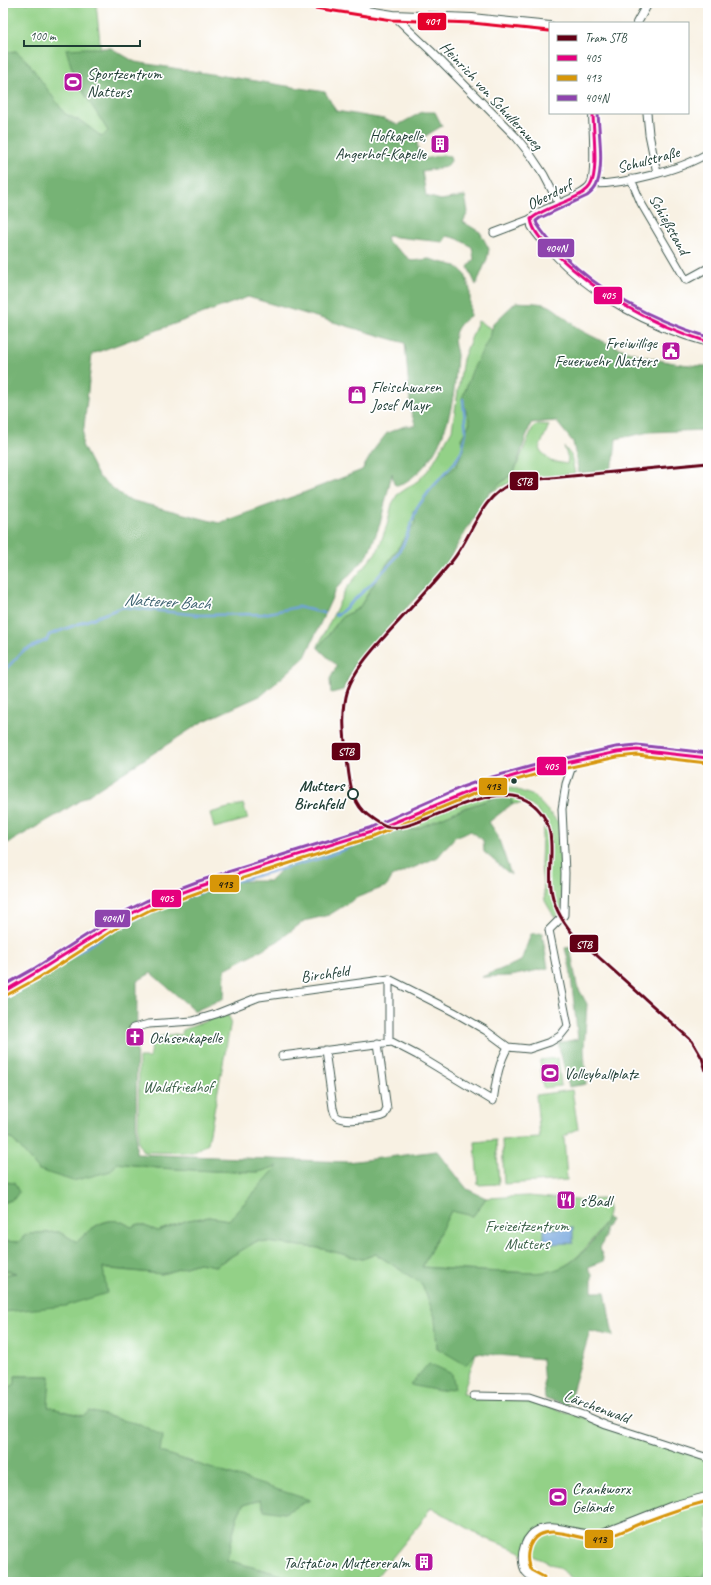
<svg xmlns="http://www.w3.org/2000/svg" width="711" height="1585" font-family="Caveat,sans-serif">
  <rect width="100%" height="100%" fill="#fff"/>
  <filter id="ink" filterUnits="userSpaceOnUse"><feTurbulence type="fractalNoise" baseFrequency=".025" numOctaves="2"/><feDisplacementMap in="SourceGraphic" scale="8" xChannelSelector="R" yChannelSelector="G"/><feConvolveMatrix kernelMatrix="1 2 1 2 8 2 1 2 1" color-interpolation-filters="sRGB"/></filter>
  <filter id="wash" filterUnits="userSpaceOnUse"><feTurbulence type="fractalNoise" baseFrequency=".012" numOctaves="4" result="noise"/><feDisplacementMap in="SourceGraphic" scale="16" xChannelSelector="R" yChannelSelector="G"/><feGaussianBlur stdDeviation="0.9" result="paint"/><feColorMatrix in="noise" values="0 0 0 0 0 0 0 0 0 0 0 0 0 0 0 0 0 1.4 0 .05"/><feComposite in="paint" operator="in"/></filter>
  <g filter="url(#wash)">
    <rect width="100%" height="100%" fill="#f8f1e3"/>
    <path fill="#93d187" stroke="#59875e" d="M 3,3 L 96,3 L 109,131 L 102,137 L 82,122 L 65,114 L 16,51 L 3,53 Z
      M 478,321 L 492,329 L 491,334 L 462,399 L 470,423 L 461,439 L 464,448 L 456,466 L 434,485 L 414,512 L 415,523 L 380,574 L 359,608 L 342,617 L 318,648 L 318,646 L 346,589 L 378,550 L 387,525 L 392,504 L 397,495 L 419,480 L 430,468 L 452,430 L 463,359 Z
      M 538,424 L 549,425 L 539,449 L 550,461 L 567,464 L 568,458 L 564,447 L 571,455 L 575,474 L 515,480 L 489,493 L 514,472 L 533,427 Z
      M 495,785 L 515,789 L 534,796 L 559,823 L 562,909 L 555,918 L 545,901 L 541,864 L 542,838 L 545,824 L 537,810 L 528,803 L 512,804 L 511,798 L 494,798 L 462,809 L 416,829 L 384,831 L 399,824 L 411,821 L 448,804 Z
      M 243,804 L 248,819 L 214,828 L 210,813 Z
      M 222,1015 L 228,1015 L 231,1021 L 208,1143 L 193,1153 L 143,1152 L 138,1142 L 139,1058 L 150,1058 L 151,1038 L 175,1034 L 181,1035 L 183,1030 Z
      M 558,1058 L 561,1086 L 543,1088 L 540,1060 Z
      M 572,1090 L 578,1129 L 569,1133 L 564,1137 L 567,1180 L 504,1184 L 502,1140 L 540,1138 L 536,1095 Z
      M 3,1134 L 14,1140 L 39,1170 L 50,1172 L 117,1163 L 158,1168 L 213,1171 L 259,1172 L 279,1165 L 229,1220 L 209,1217 L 188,1220 L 158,1231 L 139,1224 L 131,1227 C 128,1225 123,1222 119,1221 C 102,1218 87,1231 77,1242 L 59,1232 L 36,1233 L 25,1235 L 19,1242 L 3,1241 L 3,1203 L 14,1199 L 4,1182 L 5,1177 L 3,1176 Z
      M 496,1140 L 499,1184 L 478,1185 L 475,1142 Z
      M 528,1196 L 575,1200 L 605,1199 C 612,1211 606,1222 598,1232 C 588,1246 577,1260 561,1268 C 547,1275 532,1273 516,1272 C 485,1272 453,1269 422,1267 L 451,1210 L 473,1216 L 486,1198 Z
      M 257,1241 L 319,1248 L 362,1259 L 376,1254 L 422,1284 L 435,1317 L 437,1348 L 476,1353 L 463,1393 L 529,1400 L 708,1458 L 708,1482 L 707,1483 L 708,1568 L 703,1577 L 615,1582 L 574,1582 C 565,1568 543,1560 528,1554 L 528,1559 L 519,1551 L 485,1538 L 431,1507 L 420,1524 L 372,1582 L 306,1582 L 227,1560 L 237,1517 L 243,1505 L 260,1500 L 284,1513 L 231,1475 L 160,1452 L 140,1424 L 84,1416 L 47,1407 L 50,1376 L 15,1376 L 16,1384 L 8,1388 L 3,1386 L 3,1270 L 17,1273 L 31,1265 L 74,1277 L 87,1267 L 162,1274 L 199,1263 L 215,1266 Z"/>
    <path fill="#76b374" stroke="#4a7854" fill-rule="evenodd" d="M 87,48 L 111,48 L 135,62 L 325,92 L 336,111 L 384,119 L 398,125 L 422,112 L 435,112 L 442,126 L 422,138 L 417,143 L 420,160 L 442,155 L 450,156 L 451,161 L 446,167 L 422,171 L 426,196 L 441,200 L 465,196 L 468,212 L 463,222 L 480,232 L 489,249 L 487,259 L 476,285 L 468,267 L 474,259 L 472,247 L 458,239 L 447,236 L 443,242 L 387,236 L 386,240 L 412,261 L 429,259 L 456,266 L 465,274 L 470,290 L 470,316 C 463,320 457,327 455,334 C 453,343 456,348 457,355 C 457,359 456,364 456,368 C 454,411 441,466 398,486 L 394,484 L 392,473 L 380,524 L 368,555 L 336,589 L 305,657 L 262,695 L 202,722 L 62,812 L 3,846 L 3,351 L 6,351 L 5,327 L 3,325 L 3,53 L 16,51 L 28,62 L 65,114 L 82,122 L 102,137 L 108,131 L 75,79 L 66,49 ZM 248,297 L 405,343 L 411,412 L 416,426 L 405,426 L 387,433 L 375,448 L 362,470 L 303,493 L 219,523 L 126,499 L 98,476 L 82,445 L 92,354 Z
      M 516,302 C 525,303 538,302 547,305 C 557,308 573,327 584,332 C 619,351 668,366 708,366 L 708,430 L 649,432 L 616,439 L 614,460 L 609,471 L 579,473 L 573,442 L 556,421 L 531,423 L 514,472 L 489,493 L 444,567 L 355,664 L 343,690 L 331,693 L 330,679 L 337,666 L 318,648 L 342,617 L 359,608 L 380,574 L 415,523 L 414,512 L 434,485 L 456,466 L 464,448 L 461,439 L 470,423 L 462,399 L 472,371 L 491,334 L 493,324 Z
      M 494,798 L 511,798 L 512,804 L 489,822 L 497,834 L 511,875 L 484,852 L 483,840 L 470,831 L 455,837 L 447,846 L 438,857 L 392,877 L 387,886 L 358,897 L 329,915 L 304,921 L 278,941 L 225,969 L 224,998 L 195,1011 L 151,973 L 137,981 L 136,1154 L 348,1162 L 437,1151 L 467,1189 L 486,1198 L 473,1216 L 451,1211 L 422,1267 C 453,1269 483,1272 514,1272 C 530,1273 545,1274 560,1268 C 580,1260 598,1237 607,1218 L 611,1220 L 605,1229 L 605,1237 L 600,1248 L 604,1261 L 588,1267 L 592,1275 L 592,1292 L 605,1292 L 613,1336 L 590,1331 L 568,1405 L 545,1399 L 542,1359 L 476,1353 L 466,1365 L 437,1348 L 435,1317 L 422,1284 L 376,1254 L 362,1259 L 319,1248 L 257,1241 L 215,1266 L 199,1263 L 162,1274 L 103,1268 L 107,1293 L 65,1306 L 3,1312 L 3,1275 L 17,1273 L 3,1270 L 3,1241 L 19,1242 L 25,1235 L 36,1233 L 59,1232 L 77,1242 C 88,1231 102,1218 119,1221 C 123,1222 128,1225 131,1227 L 139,1224 L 158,1231 L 188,1220 L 209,1217 L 229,1220 L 278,1166 L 259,1172 L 213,1171 L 158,1168 L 117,1163 L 111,1171 L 73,1181 L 39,1170 L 14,1141 L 3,1134 L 3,992 L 113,930 L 156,908 L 224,881 L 270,881 L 287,864 L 384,831 L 416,829 L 462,809 Z
      M 542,933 L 548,968 L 511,976 L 482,977 L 521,961 L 531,934 Z
      M 570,947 L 577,986 L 587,1004 L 584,1048 L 586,1084 L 569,1087 L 558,1043 L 578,1039 L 570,968 L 565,948 Z
      M 3,1176 L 5,1177 L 5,1182 L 14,1183 L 19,1192 L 14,1199 L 3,1203 Z
      M 429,1363 L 452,1374 L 455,1388 L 440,1391 L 410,1385 Z
      M 15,1376 L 50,1376 L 48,1407 L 83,1416 L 90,1411 L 125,1421 L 140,1424 L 162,1436 L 160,1452 L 310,1500 L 284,1513 L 264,1510 L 260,1500 L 243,1505 L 237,1517 L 227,1560 L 306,1582 L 3,1582 L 3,1386 L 8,1388 L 15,1384 Z
      M 708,1568 L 708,1582 L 615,1582 L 703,1577 Z"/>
    <path fill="#70a2db" stroke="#487088" d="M 573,1228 L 573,1243 L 544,1244 L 544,1229 Z"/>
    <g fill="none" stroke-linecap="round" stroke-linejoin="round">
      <path stroke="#70a2db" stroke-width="2.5" d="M 335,615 L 339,614 L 369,586 L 393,561 L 404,543 L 417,508 L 430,490 L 455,462 L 462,450 L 466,432 L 463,399
        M 3,672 L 23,651 L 47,640 L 49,635 L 123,607 L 199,615 L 263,614 L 298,607 L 324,613
        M 3,998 L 20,990 L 113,930 L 156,908 L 219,886 L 325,857 L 393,830"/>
    </g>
  </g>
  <g filter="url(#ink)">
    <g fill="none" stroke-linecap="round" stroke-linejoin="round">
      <g stroke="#40584e" stroke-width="9">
        <path id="minor" d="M 393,15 L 431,51 L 516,137 L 532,157 L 544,175 L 559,204
          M 647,113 L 649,134 L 657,173
          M 631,179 L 641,203 L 686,280 L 708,268
          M 593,184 C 625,184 681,170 708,153
          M 494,233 L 531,219
          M 133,1028 L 149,1024 L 193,1021 L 216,1014 L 259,997 L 389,979 L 454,1012 L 485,1030 L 508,1047 L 529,1049 L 550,1042 L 560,1036 L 568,1026 L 549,930 L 564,915 L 565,873 L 562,809 L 566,784 L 574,760
          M 389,1042 L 389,979
          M 325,1050 L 333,1108 C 334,1111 334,1115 337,1117 C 343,1122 377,1119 384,1115 L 387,1109 L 378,1043
          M 282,1056 L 392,1042 L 417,1055 L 493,1101 C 496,1082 498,1064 508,1047
          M 474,1396 L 529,1397 L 583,1415 L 606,1425 L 708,1458
          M 542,1582 C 536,1579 530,1577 526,1572 C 517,1558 525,1532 542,1529 C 561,1524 580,1537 600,1534 L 674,1505 L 708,1496"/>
      </g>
      <g stroke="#40584e" stroke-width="10">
        <path id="tertiary" d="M 316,3 L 393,15 L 472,18 L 550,26
          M 637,23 L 648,3
          M 593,113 C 593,127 598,180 589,188 C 578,199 551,206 537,214 L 531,219 L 532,226 C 537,235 545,242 551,250 C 592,295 650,326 708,342"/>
      </g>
      <g stroke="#40584e" stroke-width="11">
        <path id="secondary" d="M 3,992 C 50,968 91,934 138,910 C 165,897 193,888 222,879 C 267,865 312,852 357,837 C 394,825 428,807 464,792 C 494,780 525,772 556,765 C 583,758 610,751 637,750 L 708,758"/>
      </g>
      <use href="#minor" stroke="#fff" stroke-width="7"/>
      <use href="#tertiary" stroke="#fff" stroke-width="8"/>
      <use href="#secondary" stroke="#fff" stroke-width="9"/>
      <g stroke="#fff" stroke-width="6">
        <path id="bus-1" d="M 531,219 C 533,234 547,245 557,255 C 601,297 651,324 708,342
          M 531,219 C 542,210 556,206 569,200 C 576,197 586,193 590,186 C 599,173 593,130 593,113
          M 3,992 L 37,972 L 121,919 L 148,905 L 200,886 L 371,832 L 487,784 L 533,770 L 617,752 L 637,750 L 708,758"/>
      </g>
      <g stroke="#fff" stroke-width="6">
        <path id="bus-2" d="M 5,996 L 40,977 L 123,924 L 150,910 L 202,891 L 372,837 L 488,788 L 534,775 L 617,757 L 637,755 L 707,763
          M 544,1577 L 531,1570 C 525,1560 527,1542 539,1535 C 557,1526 580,1541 599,1539 C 611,1538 627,1529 639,1524 C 662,1515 684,1507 708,1501"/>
      </g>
      <g stroke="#fff" stroke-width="6">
        <path id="bus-3" d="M 598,113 C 599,134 604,165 597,184 C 595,190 591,193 587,196 L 540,218 L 536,221 L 537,224 C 544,235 553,245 563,255 C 603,295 654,320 708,337
          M 3,986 L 35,968 L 118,915 L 146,901 L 199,881 L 369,828 L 462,787 L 485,779 L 532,766 L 616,747 L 637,745 L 708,753"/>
      </g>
      <g stroke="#fff" stroke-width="6">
        <path id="bus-4" d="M 315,8 L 392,20 L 472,23 L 549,31"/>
      </g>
      <use href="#bus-1" stroke="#e5007d" stroke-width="3"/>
      <use href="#bus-2" stroke="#d79608" stroke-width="3"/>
      <use href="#bus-3" stroke="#8e44ad" stroke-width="3"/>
      <use href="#bus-4" stroke="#e4002b" stroke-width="3"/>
      <g stroke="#fff" stroke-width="6">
        <path id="tram-1" d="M 708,463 L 530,480 C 524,481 518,482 512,484 C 480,496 472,537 452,561 C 431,587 408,611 386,635 C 372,651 355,669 348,689 C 341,712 344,736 347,759 C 349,775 350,798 363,811 C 367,815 382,826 387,827 C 401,829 413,824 426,819 C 457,807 508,779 537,808 C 559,830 548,860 551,888 C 553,906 562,921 573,934 L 692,1041 L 702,1058 L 708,1077"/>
      </g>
      <use href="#tram-1" stroke="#630016" stroke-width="3"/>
    </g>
  </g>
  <defs>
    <g id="stadium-square" transform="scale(1)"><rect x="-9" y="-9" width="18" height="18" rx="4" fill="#b5179e" stroke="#fff"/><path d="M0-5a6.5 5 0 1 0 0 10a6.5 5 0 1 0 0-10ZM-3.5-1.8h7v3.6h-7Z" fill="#fff"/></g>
    <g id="building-square" transform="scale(1)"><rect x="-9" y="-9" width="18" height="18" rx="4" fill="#b5179e" stroke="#fff"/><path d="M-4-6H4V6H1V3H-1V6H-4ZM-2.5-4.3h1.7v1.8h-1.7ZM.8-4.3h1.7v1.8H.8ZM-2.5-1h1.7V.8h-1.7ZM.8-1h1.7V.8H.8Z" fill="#fff"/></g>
    <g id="civic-square" transform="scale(1)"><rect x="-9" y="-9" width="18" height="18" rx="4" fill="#b5179e" stroke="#fff"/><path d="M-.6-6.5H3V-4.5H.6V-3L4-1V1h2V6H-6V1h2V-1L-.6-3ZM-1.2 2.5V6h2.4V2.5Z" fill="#fff"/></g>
    <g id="shop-square" transform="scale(1)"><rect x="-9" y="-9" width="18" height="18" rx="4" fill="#b5179e" stroke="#fff"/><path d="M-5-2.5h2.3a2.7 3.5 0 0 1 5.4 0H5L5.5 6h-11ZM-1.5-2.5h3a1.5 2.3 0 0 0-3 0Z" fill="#fff"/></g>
    <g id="church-square" transform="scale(1)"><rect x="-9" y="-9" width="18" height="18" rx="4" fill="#b5179e" stroke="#fff"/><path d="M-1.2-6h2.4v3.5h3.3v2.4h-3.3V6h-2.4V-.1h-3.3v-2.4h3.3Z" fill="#fff"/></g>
    <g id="restaurant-square" transform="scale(1)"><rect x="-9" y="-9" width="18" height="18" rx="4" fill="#b5179e" stroke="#fff"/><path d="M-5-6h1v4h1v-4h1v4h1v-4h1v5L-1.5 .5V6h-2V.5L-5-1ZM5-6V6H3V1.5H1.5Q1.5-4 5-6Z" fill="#fff"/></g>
  </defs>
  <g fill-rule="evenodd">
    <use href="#stadium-square" x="73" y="82"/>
    <use href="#building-square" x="440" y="144"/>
    <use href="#civic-square" x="671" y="351"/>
    <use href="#shop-square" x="357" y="395"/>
    <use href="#church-square" x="135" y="1037"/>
    <use href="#stadium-square" x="550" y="1073"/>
    <use href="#restaurant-square" x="566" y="1200"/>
    <use href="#stadium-square" x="558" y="1497"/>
    <use href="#building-square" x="424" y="1562"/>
  </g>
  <circle fill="#1f3d34" stroke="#fff" stroke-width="1.5" cx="514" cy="781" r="3.5"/>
  <circle fill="#fff" stroke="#1f3d34" stroke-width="2" cx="353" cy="794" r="5"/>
  <g text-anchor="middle" stroke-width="3.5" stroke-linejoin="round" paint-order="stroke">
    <g font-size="16" fill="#1f3d34" stroke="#fff" text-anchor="start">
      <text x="87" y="79">Sportzentrum<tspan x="87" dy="18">Natters</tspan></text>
      <text x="426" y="141" text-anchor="end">Hofkapelle,<tspan x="426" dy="18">Angerhof-Kapelle</tspan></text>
      <text x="657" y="348" text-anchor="end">Freiwillige<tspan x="657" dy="18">Feuerwehr Natters</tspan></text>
      <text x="371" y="392">Fleischwaren<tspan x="371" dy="18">Josef Mayr</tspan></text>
      <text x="149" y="1043">Ochsenkapelle</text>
      <text x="564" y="1079">Volleyballplatz</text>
      <text x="580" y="1206">s'Badl</text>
      <text x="572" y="1494">Crankworx<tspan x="572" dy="18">Gelände</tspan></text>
      <text x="410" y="1568" text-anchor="end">Talstation Muttereralm</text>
    </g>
    <g font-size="16" fill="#1f3d34" stroke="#fff">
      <text transform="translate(492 95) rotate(47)" y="6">Heinrich von Schullernweg</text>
      <text transform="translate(648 159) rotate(-15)" y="6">Schulstraße</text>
      <text transform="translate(549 194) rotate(-27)" y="6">Oberdorf</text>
      <text transform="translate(670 224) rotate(61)" y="6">Schießstand</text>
      <text transform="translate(325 973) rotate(-8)" y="6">Birchfeld</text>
      <text transform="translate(597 1406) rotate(20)" y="6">Lärchenwald</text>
    </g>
    <g font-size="16" font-weight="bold" fill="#1f3d34" stroke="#fff" text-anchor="end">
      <text x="344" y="791">Mutters<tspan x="344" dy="18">Birchfeld</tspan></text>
    </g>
    <g font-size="16" fill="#3c6249" stroke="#fff">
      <text x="178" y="1092">Waldfriedhof</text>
      <text x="527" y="1231">Freizeitzentrum<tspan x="527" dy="18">Mutters</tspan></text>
    </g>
    <g font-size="17" font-style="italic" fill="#3b606e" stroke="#fff">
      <text transform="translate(167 601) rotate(3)" y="6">Natterer Bach</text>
    </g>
  </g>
  <g stroke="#fff" stroke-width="1.5">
    <rect x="417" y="12" width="30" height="19" rx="4" fill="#e4002b"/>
    <rect x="537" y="238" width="38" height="20" rx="4" fill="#8e44ad"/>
    <rect x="593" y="286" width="30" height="19" rx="4" fill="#e5007d"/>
    <rect x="509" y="471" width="30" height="20" rx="4" fill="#630016"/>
    <rect x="331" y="742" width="30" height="19" rx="4" fill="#630016"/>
    <rect x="536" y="756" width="31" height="20" rx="4" fill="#e5007d"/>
    <rect x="478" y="777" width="30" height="19" rx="4" fill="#d79608"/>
    <rect x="209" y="874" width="31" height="19" rx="4" fill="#d79608"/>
    <rect x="151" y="889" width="31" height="19" rx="4" fill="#e5007d"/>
    <rect x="94" y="909" width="37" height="19" rx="4" fill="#8e44ad"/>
    <rect x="569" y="934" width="30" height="19" rx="4" fill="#630016"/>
    <rect x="584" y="1529" width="30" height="20" rx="4" fill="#d79608"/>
  </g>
  <g font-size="11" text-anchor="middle" font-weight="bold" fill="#fff">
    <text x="432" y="25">401</text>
    <text x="556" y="252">404N</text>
    <text x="608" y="299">405</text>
    <text x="524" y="485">STB</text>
    <text x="346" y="755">STB</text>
    <text x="551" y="770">405</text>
    <text x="166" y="902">405</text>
    <text x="112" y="922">404N</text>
    <text x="584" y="948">STB</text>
  </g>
  <g font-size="11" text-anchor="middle" font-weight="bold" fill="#111">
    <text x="493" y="790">413</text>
    <text x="225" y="888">413</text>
    <text x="599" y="1543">413</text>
  </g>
  <rect width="711" height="1585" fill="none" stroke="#fff" stroke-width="16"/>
  <rect x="549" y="22" width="140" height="92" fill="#ffffff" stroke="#a5b1ae"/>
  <rect x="557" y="35" width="20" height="6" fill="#630016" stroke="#a5b1ae"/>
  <text x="585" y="42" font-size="12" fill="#1f3d34">Tram STB</text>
  <rect x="557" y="55" width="20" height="6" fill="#e5007d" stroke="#a5b1ae"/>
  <text x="585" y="62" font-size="12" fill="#1f3d34">405</text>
  <rect x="557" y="75" width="20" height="6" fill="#d79608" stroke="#a5b1ae"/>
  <text x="585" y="82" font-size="12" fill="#1f3d34">413</text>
  <rect x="557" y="95" width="20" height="6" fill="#8e44ad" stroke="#a5b1ae"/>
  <text x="585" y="102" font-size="12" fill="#1f3d34">404N</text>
  <path d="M24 40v6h116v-6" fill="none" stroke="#1f3d34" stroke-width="2"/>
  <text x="30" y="40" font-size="12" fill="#1f3d34" stroke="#ffffff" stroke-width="3" paint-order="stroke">100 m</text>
</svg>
